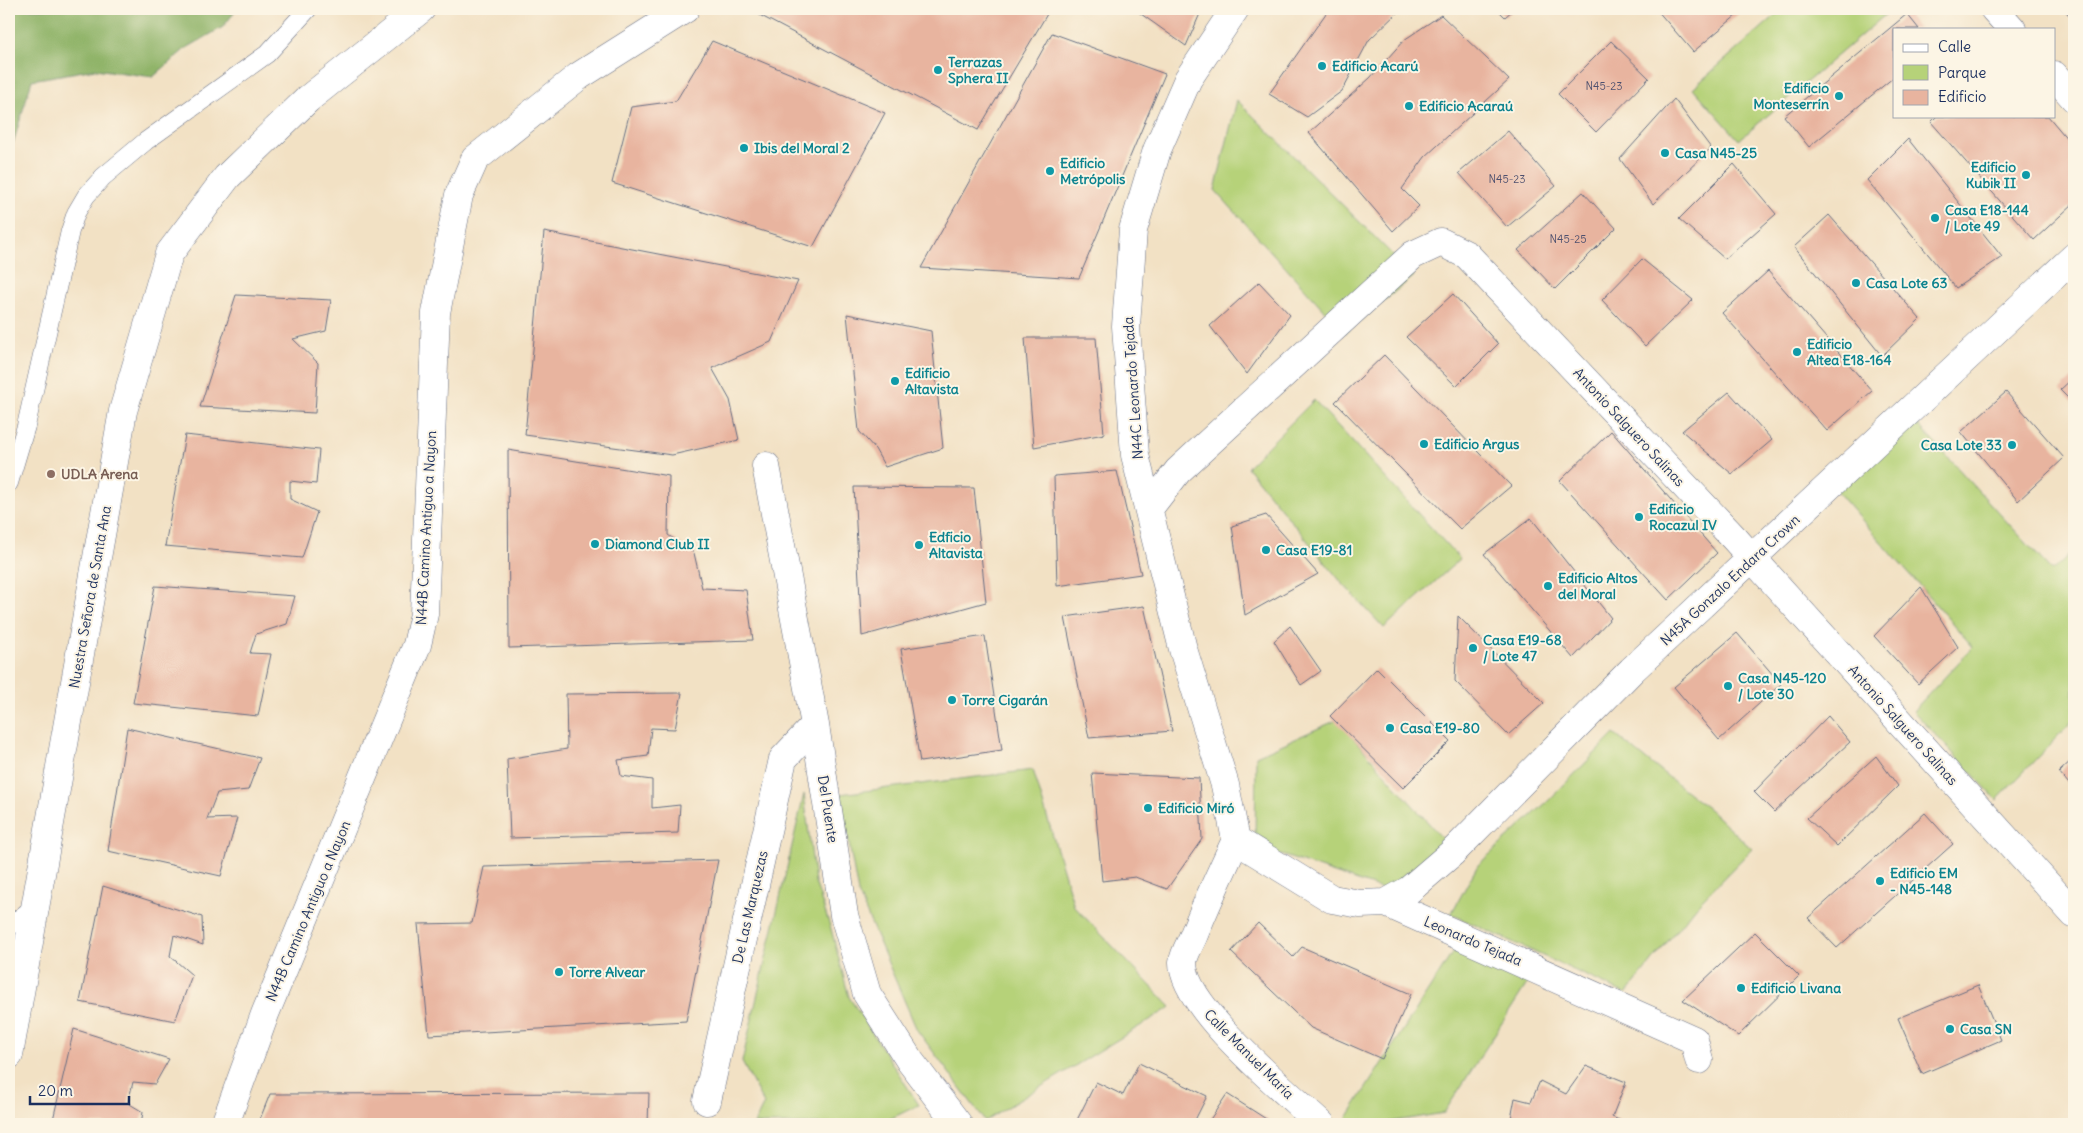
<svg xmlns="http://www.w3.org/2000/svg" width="2083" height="1133" font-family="Delius,sans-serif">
  <rect width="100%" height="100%" fill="#fcf5e5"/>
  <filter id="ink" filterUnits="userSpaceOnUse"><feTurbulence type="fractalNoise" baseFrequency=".02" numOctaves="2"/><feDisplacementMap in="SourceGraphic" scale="10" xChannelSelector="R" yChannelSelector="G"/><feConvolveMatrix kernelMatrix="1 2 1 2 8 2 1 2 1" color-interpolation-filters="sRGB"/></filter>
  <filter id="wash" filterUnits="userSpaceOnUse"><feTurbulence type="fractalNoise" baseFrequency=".0096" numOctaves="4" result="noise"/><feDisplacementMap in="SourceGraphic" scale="20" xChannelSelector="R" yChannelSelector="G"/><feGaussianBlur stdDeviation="1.12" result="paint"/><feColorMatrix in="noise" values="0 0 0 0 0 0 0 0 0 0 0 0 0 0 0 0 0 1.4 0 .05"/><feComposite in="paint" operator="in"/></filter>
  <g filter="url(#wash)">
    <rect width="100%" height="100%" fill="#f2e1c4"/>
    <path fill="#b6d279" stroke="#68806c" d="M 1783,9 L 1892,9 L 1739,140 L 1693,88 Z
      M 1237,100 L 1414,276 L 1345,333 L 1215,190 Z
      M 1314,400 L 1460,559 L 1384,628 L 1342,583 L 1247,467 Z
      M 1911,417 L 2052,571 L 2074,550 L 2074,719 L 1997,800 L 1913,711 L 1973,647 L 1834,488 Z
      M 1337,720 L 1449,846 L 1414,900 L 1255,846 L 1256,756 Z
      M 1614,734 L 1710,810 L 1752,849 L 1695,907 L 1626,994 L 1451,914 L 1478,865 L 1548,801 Z
      M 1033,770 L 1074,906 L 1171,1007 L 985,1121 L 917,1030 L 858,893 L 840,794 Z
      M 804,794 L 815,882 L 831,929 L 849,997 L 919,1105 L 879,1124 L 754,1124 L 764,1104 L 742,1062 Z
      M 1460,941 L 1534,973 L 1444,1113 L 1378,1124 L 1343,1124 Z"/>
    <path fill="#90b469" stroke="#567264" d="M 9,9 L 237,9 L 223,27 L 185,49 L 153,77 L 95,69 L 32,80 L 9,157 Z"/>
    <g id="blocks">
      <path fill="#e8b49f" d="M 748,9 L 1050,9 L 978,130 Z
        M 1134,9 L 1202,9 L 1186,46 Z
        M 1329,9 L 1401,9 L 1369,40 L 1342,91 L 1307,117 L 1269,94 Z
        M 1497,9 L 1514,9 L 1505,17 Z
        M 1656,9 L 1744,9 L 1693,52 Z
        M 2063,9 L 2074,9 L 2074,20 Z
        M 1907,14 L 1919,29 L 1894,29 L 1894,77 L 1809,147 L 1784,116 Z
        M 1441,15 L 1509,80 L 1425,157 L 1402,189 L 1419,206 L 1393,231 L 1309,133 L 1370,78 L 1404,40 Z
        M 1052,33 L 1165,74 L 1079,278 L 921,268 Z
        M 712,41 L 885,113 L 813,247 L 612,183 L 631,107 L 676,101 Z
        M 1611,41 L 1649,78 L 1596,132 L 1558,94 Z
        M 1674,99 L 1711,148 L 1653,204 L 1620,159 Z
        M 1937,116 L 2048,116 L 2074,147 L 2074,203 L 2034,240 L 1931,122 Z
        M 1508,131 L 1556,186 L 1507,227 L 1459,173 Z
        M 1908,139 L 2002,257 L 1956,288 L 1867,180 Z
        M 1734,164 L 1776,214 L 1725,259 L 1679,219 Z
        M 1583,192 L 1616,228 L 1555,289 L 1518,250 Z
        M 1829,215 L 1920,319 L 1882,356 L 1794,247 Z
        M 544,232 L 798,281 L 771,342 L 712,368 L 730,400 L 739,440 L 672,455 L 525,435 Z
        M 1642,259 L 1693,300 L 1645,346 L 1602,300 Z
        M 1768,271 L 1872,391 L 1827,431 L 1722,313 Z
        M 1259,282 L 1290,315 L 1247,374 L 1210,326 Z
        M 1453,294 L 1498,344 L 1456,386 L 1406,337 Z
        M 236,295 L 331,300 L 326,331 L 293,339 L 318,363 L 315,413 L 200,407 Z
        M 847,314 L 931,331 L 943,448 L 885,467 L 875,449 L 859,431 Z
        M 1025,338 L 1096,338 L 1104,434 L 1034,447 Z
        M 1384,355 L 1511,486 L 1460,529 L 1335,402 Z
        M 2074,377 L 2074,404 L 2060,390 Z
        M 1729,392 L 1772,440 L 1732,474 L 1682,431 Z
        M 2006,392 L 2064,458 L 2018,501 L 1961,432 Z
        M 1611,431 L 1717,553 L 1668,600 L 1560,481 Z
        M 185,435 L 319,450 L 316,484 L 290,481 L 290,499 L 317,512 L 302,558 L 165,546 Z
        M 508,450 L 669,476 L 668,535 L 694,553 L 702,588 L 746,590 L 753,640 L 509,648 Z
        M 1117,471 L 1141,574 L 1057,586 L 1054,476 Z
        M 854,487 L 974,488 L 986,602 L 862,636 Z
        M 1266,515 L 1318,574 L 1245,615 L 1232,526 Z
        M 1531,518 L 1611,618 L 1573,658 L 1484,554 Z
        M 155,586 L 295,596 L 287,624 L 256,634 L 250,653 L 271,654 L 258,716 L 133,703 Z
        M 1921,587 L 1958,647 L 1918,684 L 1874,636 Z
        M 1144,606 L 1172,731 L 1089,738 L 1065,617 Z
        M 1458,616 L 1544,703 L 1508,735 L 1455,681 Z
        M 1290,626 L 1321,671 L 1301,685 L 1274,641 Z
        M 1737,633 L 1781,684 L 1719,740 L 1674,687 Z
        M 985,636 L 1002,750 L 920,762 L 901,649 Z
        M 1377,668 L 1450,741 L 1403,788 L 1330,716 Z
        M 682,693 L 675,729 L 651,728 L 648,756 L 618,760 L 621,776 L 652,780 L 652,808 L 680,805 L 678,833 L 510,838 L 507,759 L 567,749 L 566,694 Z
        M 1828,716 L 1850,742 L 1774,812 L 1754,792 Z
        M 127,728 L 260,758 L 248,790 L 217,793 L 207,819 L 237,818 L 221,876 L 108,851 Z
        M 1876,756 L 1898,786 L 1837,846 L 1807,818 Z
        M 2074,758 L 2074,790 L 2059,772 Z
        M 1092,773 L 1199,778 L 1202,839 L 1167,889 L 1135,877 L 1102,881 Z
        M 1925,813 L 1953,844 L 1837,948 L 1808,918 Z
        M 718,860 L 686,1021 L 429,1035 L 418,924 L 472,923 L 484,867 Z
        M 103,886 L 202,917 L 203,945 L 174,935 L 170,956 L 192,975 L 175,1021 L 80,1002 Z
        M 1258,923 L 1293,957 L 1302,947 L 1411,994 L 1382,1059 L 1311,1028 L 1231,952 Z
        M 1755,932 L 1799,976 L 1738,1036 L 1683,1000 Z
        M 1978,985 L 2001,1040 L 1922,1074 L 1898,1018 Z
        M 74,1029 L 169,1059 L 155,1084 L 133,1082 L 128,1103 L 143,1112 L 141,1124 L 52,1124 Z
        M 1139,1063 L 1207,1096 L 1193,1124 L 1086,1124 L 1077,1120 L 1096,1082 L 1123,1095 Z
        M 1586,1066 L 1626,1082 L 1612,1117 L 1628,1124 L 1510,1124 L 1515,1098 L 1531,1102 L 1540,1081 L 1566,1094 Z
        M 649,1093 L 648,1124 L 258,1124 L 270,1094 Z
        M 1227,1094 L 1274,1124 L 1207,1124 Z"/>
    </g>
  </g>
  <g filter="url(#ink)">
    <use href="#blocks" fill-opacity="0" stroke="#666d82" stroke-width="1"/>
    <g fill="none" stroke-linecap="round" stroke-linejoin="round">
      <g stroke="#666d82" stroke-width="19">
        <path id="service" d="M 9,483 L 26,426 L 70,231 L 76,213 L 86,196 L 103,177 L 146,141 L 267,54 L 308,9
          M 9,927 L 35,906"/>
      </g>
      <g stroke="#666d82" stroke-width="29">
        <path id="minor" d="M 1235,9 L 1188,79 L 1157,150 L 1133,230 L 1126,326 L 1135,455 L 1183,649 L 1225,785 L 1236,840
          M 1994,9 L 2012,29
          M 2054,75 L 2074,98
          M 766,466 L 815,725 L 844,915 L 867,994 L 910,1061 L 958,1124
          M 1150,507 L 1178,471 L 1413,255 L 1441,242 L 1467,255 L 1734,538 L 2074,914
          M 1236,840 L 1332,899 L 1360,904 L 1386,903 L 1694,1040 L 1699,1060
          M 1236,840 C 1221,872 1206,904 1193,937 C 1190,944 1184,954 1183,962 C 1182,1007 1287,1092 1321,1124
          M 1386,903 L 1409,890 L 1452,853 L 1632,670 L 2074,257
          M 707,1101 L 783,759 L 815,725
          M 225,1124 L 265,1014 L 417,645 L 424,614 L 436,313 L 459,195 L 475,159 L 579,76 L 685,9"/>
      </g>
      <g stroke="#666d82" stroke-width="29">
        <path id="tertiary" d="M 9,1055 L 123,411 L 169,254 L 227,177 L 308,99 L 421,9"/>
      </g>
      <use href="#service" stroke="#fff" stroke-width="18"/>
      <use href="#minor" stroke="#fff" stroke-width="28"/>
      <use href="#tertiary" stroke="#fff" stroke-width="28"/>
    </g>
  </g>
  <g fill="#0f9aa8" stroke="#fcf5e5" stroke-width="2">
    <circle cx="1322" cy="66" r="5"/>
    <circle cx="938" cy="70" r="5"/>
    <circle cx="1839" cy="96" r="5"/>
    <circle cx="1409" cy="106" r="5"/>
    <circle cx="744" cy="148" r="5"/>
    <circle cx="1665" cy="153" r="5"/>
    <circle cx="1050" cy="171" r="5"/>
    <circle cx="2026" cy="175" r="5"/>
    <circle cx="1935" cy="218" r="5"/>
    <circle cx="1856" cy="283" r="5"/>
    <circle cx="1797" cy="352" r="5"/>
    <circle cx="895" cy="381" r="5"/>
    <circle cx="1424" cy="444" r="5"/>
    <circle cx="2012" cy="445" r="5"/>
    <circle cx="1639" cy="517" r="5"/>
    <circle cx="595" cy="544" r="5"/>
    <circle cx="919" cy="545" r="5"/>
    <circle cx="1266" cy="550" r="5"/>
    <circle cx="1548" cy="586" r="5"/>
    <circle cx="1473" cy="648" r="5"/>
    <circle cx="1728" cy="686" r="5"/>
    <circle cx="952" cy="700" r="5"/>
    <circle cx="1390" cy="728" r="5"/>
    <circle cx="1148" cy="808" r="5"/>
    <circle cx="1880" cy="881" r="5"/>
    <circle cx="559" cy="972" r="5"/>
    <circle cx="1741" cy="988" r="5"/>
    <circle cx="1950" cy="1029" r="5"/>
  </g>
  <circle fill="#8d6e63" stroke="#fcf5e5" stroke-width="2" cx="51" cy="474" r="5"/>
  <g text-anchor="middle" stroke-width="4" stroke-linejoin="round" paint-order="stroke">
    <g font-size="11" fill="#4e506e">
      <text x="1604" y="90">N45-23</text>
      <text x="1507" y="183">N45-23</text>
      <text x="1568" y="243">N45-25</text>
    </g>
    <g font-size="14" font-weight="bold" fill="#0d838f" stroke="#fcf5e5" text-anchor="start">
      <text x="948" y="67">Terrazas<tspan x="948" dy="16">Sphera II</tspan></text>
      <text x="1332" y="71">Edificio Acarú</text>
      <text x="1829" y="93" text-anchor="end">Edificio<tspan x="1829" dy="16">Monteserrín</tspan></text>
      <text x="1419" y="111">Edificio Acaraú</text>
      <text x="754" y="153">Ibis del Moral 2</text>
      <text x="1675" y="158">Casa N45-25</text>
      <text x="1060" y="168">Edificio<tspan x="1060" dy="16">Metrópolis</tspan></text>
      <text x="2016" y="172" text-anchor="end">Edificio<tspan x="2016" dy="16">Kubik II</tspan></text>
      <text x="1945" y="215">Casa E18-144<tspan x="1945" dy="16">/ Lote 49</tspan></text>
      <text x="1866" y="288">Casa Lote 63</text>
      <text x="1807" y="349">Edificio<tspan x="1807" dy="16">Altea E18-164</tspan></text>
      <text x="905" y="378">Edificio<tspan x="905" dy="16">Altavista</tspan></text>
      <text x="1434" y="449">Edificio Argus</text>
      <text x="2002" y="450" text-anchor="end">Casa Lote 33</text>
      <text x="1649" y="514">Edificio<tspan x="1649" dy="16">Rocazul IV</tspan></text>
      <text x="929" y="542">Edficio<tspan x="929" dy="16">Altavista</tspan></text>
      <text x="605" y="549">Diamond Club II</text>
      <text x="1276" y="555">Casa E19-81</text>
      <text x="1558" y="583">Edificio Altos<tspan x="1558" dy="16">del Moral</tspan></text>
      <text x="1483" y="645">Casa E19-68<tspan x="1483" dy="16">/ Lote 47</tspan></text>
      <text x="1738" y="683">Casa N45-120<tspan x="1738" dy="16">/ Lote 30</tspan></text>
      <text x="962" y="705">Torre Cigarán</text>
      <text x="1400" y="733">Casa E19-80</text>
      <text x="1158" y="813">Edificio Miró</text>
      <text x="1890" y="878">Edificio EM<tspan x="1890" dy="16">- N45-148</tspan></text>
      <text x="569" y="977">Torre Alvear</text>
      <text x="1751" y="993">Edificio Livana</text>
      <text x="1960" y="1034">Casa SN</text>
    </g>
    <g font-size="14" fill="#1b2f5e" stroke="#fcf5e5">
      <text transform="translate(1133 388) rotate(-94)" y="5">N44C Leonardo Tejada</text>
      <text transform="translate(1629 427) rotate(47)" y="5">Antonio Salguero Salinas</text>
      <text transform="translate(426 528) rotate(-87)" y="5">N44B Camino Antiguo a Nayon</text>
      <text transform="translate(1730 580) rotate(-43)" y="5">N45A Gonzalo Endara Crown</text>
      <text transform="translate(90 597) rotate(-80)" y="5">Nuestra Señora de Santa Ana</text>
      <text transform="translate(1903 725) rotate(48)" y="5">Antonio Salguero Salinas</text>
      <text transform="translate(828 809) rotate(81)" y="5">Del Puente</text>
      <text transform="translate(750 907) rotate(-77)" y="5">De Las Marquezas</text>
      <text transform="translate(308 911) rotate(-67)" y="5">N44B Camino Antiguo a Nayon</text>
      <text transform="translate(1473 941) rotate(23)" y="5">Leonardo Tejada</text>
      <text transform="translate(1249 1054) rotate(45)" y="5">Calle Manuel María</text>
    </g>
    <g font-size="14" font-weight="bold" fill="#785e54" stroke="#fcf5e5" text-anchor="start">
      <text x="61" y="479">UDLA Arena</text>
    </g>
  </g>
  <rect width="2083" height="1133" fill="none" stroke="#fcf5e5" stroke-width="30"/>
  <rect x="1893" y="28" width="162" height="90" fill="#fcf5e5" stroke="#a2a6af"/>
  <rect x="1903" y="44" width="25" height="8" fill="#ffffff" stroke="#a2a6af"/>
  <text x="1938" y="52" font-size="15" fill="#1b2f5e">Calle</text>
  <rect x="1903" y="65" width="25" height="15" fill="#b6d279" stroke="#a2a6af"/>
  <text x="1938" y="78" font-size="15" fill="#1b2f5e">Parque</text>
  <rect x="1903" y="90" width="25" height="15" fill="#e8b49f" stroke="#a2a6af"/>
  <text x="1938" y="102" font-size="15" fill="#1b2f5e">Edificio</text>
  <path d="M30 1096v8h99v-8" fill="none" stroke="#1b2f5e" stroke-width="2.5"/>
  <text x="38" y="1096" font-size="15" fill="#1b2f5e" stroke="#fcf5e5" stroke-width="4" paint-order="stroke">20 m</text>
</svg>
